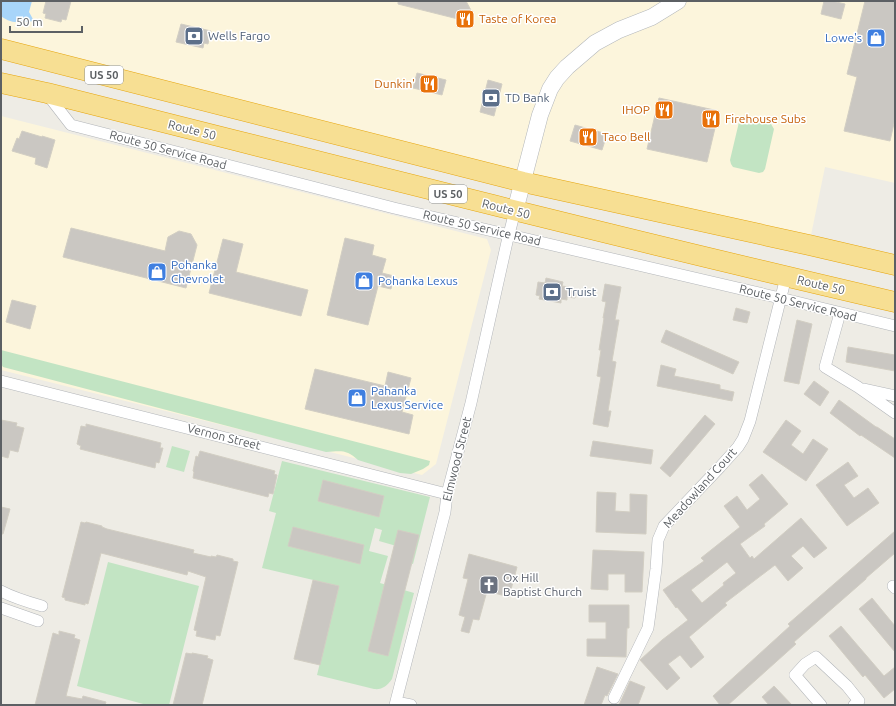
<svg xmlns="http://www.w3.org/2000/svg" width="896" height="706" font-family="Ubuntu,sans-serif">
  <rect width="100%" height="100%" fill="#eeece5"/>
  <path fill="#fcf5dc" d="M 1,1 L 895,1 L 895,183 L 825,167 L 809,245 L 1,49 Z
    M 1,116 L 487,239 L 491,250 L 436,464 L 422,475 L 1,370 Z"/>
  <path fill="#c2e4c3" d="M 745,119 L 771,124 L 774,129 L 765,169 L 763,172 L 759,173 L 733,167 L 731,164 L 730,160 L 739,122 L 741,120 Z
    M 1,350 L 430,461 L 429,465 L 423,469 L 411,474 L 400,473 L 358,460 C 347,449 340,451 326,452 L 3,367 L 1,364 Z
    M 172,446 L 190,451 L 184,472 L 166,467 Z
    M 282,461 L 430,497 L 413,564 L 397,558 L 400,547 L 379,541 L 382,530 L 375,528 L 369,551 L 388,556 L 380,583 L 414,593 L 392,679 C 387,686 382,690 374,689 L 317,675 L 339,586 L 262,568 L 276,513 L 269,511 Z
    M 108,562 L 199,586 L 169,705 L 147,705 L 77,686 Z"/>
  <path fill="#a8d5fa" d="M 1,1 L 32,1 L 29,12 L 34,21 C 21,23 11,24 1,16 Z"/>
  <path fill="#cac7c2" stroke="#d2cec3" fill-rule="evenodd" d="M 46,1 L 71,1 L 66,20 L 62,19 L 61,22 L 45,18 L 46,14 L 43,13 Z
    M 398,1 L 466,1 L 473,14 L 470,22 L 398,4 Z
    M 824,1 L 832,1 L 845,4 L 841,19 L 821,14 Z
    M 865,1 L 895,1 L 895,119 L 890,141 L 844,131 L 857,77 L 847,74 Z
    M 181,24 L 211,31 L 208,44 L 204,43 L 203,48 L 176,42 Z
    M 417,73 L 446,80 L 442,95 L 413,88 Z
    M 488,80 L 502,84 L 494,116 L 480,112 Z
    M 659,98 L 719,111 L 707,162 L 647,149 Z
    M 575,125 L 607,134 L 602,150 L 570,141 Z
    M 22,131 L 42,137 L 42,136 L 55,140 L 47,168 L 35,164 L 36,158 L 12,151 L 17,138 L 19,139 Z
    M 71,228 L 165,251 L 168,237 L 179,231 L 191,234 L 197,245 L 186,288 L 63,257 Z
    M 345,238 L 374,245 L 372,255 L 386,259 L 382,273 L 394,276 L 391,289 L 378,286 L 368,325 L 327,315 Z
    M 223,239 L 243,244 L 236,272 L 308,290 L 301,316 L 209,293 Z
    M 546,278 L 563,282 L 562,286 L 569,287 L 569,289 L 577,291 L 575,298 L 567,297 L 567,300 L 561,299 L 561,303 L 539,299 L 540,296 L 536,295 L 538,282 L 545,283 Z
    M 605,284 L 621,287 L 615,320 L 619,320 L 612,361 L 616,362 L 608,411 L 611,411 L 608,427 L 593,424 L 601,377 L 597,376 L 601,350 L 599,350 L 604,318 L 603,318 L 606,302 L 602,301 Z
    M 12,300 L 36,306 L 30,329 L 6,322 Z
    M 736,308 L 750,312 L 747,323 L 733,320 Z
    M 797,320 L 812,324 L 799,384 L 784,381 Z
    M 666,330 L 739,362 L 733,374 L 661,342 Z
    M 848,347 L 895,355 L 895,371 L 846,362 Z
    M 661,365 L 676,369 L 674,376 L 720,385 L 720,389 L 734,392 L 732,401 L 657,386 Z
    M 315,369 L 385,386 L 388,372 L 411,378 L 402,412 L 413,415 L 409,434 L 305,409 Z
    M 814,381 L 829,392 L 820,406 L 804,394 Z
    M 839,400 L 876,427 L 877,427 L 895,439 L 895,458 L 861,435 L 860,436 L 830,413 Z
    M 705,415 L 715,424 L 670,477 L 660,468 Z
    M 1,420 L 17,423 L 16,426 L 24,428 L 18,452 L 10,450 L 8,458 L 1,456 Z
    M 786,420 L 801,431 L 791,445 L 803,454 L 813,439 L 828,449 L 806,481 L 763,452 Z
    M 86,424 L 161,443 L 160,448 L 163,448 L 159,463 L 156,462 L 155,468 L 80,449 L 81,446 L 77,444 L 81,426 L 86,427 Z
    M 593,441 L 653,450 L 651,464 L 590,456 Z
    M 200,451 L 275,471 L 274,474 L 277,475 L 273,494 L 269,493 L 268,497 L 193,478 L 194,472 L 193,471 L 196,456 L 198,457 Z
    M 848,462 L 858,476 L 844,485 L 854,498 L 868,488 L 879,503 L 847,526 L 816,485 Z
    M 762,474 L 788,504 L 764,524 L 765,526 L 740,544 L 750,558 L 752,556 L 754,559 L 801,518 L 827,548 L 814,558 L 803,546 L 791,556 L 803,568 L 788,581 L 775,565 L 725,603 L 727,605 L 689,637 L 704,657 L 691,668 L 680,655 L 668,664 L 680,678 L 667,690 L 640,660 L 662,640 L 688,620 L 677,607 L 676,608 L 663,590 L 704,561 L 701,558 L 740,527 L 724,506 L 737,496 L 747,510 L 760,499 L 749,485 ZM 727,562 L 736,573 L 723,583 L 724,585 L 702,603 L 691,590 Z
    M 323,480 L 384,496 L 379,517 L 318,501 Z
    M 597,492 L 616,493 L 615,511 L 630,512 L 630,494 L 647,495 L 646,534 L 596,532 Z
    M 1,507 L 10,509 L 3,534 L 1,534 Z
    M 81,522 L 85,523 L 86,522 L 102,526 L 102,527 L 107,529 L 194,550 L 193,553 L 211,557 L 211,556 L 216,557 L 217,555 L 233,559 L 233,561 L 238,562 L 220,636 L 216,635 L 215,640 L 196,636 L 197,631 L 194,630 L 206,577 L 188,571 L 187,575 L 101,553 L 88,604 L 85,603 L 85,605 L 65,600 L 65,598 L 62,597 Z
    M 293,527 L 364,545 L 360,564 L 288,546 Z
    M 398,530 L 419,535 L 388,656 L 368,651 Z
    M 895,531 L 895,553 L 866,578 L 866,579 L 794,642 L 796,644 L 728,705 L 720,705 L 713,696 L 790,626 L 788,624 Z
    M 593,550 L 644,552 L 642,592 L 625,592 L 625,574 L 608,574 L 608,590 L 591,589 Z
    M 469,554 L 517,567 L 509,597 L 487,591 L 479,620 L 473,619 L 469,633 L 461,631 L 465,617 L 459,615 L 468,579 L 463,578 Z
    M 313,580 L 339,586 L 320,665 L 294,659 Z
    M 872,598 L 895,626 L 895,652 L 859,609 Z
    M 589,605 L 629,605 L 629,628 L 627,628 L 626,657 L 587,656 L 587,639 L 606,639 L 606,622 L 589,622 Z
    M 841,626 L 884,676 L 895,667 L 895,689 L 884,698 L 865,675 L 863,677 L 829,636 Z
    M 59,631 L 75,635 L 74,638 L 80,640 L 66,696 L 82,699 L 83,696 L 106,702 L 105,705 L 35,705 L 53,633 L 59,635 Z
    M 186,653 L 192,654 L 192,653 L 208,656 L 207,658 L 213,660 L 202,705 L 173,705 Z
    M 597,667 L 618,674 L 607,696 L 605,695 L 601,705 L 584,705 Z
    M 630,681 L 645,687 L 638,705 L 619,705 Z
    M 774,686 L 792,705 L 769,705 L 762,697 Z"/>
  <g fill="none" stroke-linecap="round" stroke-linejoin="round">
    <g stroke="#b2b5b9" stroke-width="12">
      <path id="street" d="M 47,94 L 71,125 L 394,208 L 780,298 L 895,326
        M 840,313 L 825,367 L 858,387 L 895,413
        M 1,381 L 447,494
        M 864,389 L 895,396
        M 893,586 L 895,588
        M 1,591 C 14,598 28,602 42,606
        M 1,608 L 38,621
        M 614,698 L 648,628 L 656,569 L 658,540 L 664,526 L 720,467 L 738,447 L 743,439 L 750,421 L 786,277
        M 396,702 L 411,705
        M 395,705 L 445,512 L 447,494 L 471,403 L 507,242 L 515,211
        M 821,705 L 795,675 L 805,664 L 816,657 L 847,686 L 859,701 L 854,705"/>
    </g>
    <g stroke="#b3b7bb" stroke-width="17">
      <path id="secondary" d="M 515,211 L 540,115 L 550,89 L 557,78 L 567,67 L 595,43 L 619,30 L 652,17 L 678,1"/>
    </g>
    <g stroke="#e6a50d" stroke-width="21">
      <path id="highway" d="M 1,49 L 523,182 L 809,245 L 895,265
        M 1,83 L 47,93 C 329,164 611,236 895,302"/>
    </g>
    <use href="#street" stroke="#fff" stroke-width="11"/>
    <use href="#secondary" stroke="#fff" stroke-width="16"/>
    <use href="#highway" stroke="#f7df93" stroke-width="20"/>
  </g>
  <defs>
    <g id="restaurant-square" transform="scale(1)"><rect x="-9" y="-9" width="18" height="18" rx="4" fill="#e8710a" stroke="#fff"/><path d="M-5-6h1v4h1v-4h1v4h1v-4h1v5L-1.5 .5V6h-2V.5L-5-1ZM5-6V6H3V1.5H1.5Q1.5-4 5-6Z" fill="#fff"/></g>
    <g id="bank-square" transform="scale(1)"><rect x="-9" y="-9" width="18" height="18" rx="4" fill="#5c6f8a" stroke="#fff"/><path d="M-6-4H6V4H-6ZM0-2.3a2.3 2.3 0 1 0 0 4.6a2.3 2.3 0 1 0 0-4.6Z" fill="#fff"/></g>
    <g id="shop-square" transform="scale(1)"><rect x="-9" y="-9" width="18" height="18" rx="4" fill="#3f7fe0" stroke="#fff"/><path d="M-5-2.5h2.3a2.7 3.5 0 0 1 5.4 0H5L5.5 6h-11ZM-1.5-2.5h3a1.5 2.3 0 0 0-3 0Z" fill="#fff"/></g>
    <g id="church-square" transform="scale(1)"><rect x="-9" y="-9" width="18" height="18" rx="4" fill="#6b7280" stroke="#fff"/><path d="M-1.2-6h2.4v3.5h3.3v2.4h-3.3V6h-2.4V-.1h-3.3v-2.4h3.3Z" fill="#fff"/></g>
  </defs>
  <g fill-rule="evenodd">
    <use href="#restaurant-square" x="465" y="19"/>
    <use href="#bank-square" x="194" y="36"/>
    <use href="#shop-square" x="876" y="38"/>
    <use href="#restaurant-square" x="429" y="84"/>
    <use href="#bank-square" x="491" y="98"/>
    <use href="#restaurant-square" x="664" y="110"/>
    <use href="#restaurant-square" x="711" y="119"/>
    <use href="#restaurant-square" x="588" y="137"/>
    <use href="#shop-square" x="157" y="272"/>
    <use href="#shop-square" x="364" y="281"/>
    <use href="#bank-square" x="552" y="292"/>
    <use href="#shop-square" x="357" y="398"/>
    <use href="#church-square" x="489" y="585"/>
  </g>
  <g text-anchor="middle" stroke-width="3" stroke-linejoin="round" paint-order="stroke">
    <g fill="#fff" stroke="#8d9092" stroke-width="1">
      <rect x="85" y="66" width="38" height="18" rx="3"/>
      <rect x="429" y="185" width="38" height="18" rx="3"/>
    </g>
    <g font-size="11" font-weight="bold" fill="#5c6064">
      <text x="104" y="79">US 50</text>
      <text x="448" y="198">US 50</text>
    </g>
    <g font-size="12" fill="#c56008" stroke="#fff" text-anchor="start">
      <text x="479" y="23">Taste of Korea</text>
      <text x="415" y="88" text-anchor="end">Dunkin'</text>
      <text x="650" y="114" text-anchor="end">IHOP</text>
      <text x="725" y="123">Firehouse Subs</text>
      <text x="602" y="141">Taco Bell</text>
    </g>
    <g font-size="12" fill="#4e5e75" stroke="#fff" text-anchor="start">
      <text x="208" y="40">Wells Fargo</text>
      <text x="505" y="102">TD Bank</text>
      <text x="566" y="296">Truist</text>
    </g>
    <g font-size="12" fill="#366cbe" stroke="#fff" text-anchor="start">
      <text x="862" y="42" text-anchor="end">Lowe's</text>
      <text x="171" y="269">Pohanka<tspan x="171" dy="14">Chevrolet</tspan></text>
      <text x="378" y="285">Pohanka Lexus</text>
      <text x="371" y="395">Pahanka<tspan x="371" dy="14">Lexus Service</tspan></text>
    </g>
    <g font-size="12" fill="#5c6064" stroke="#fff">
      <text transform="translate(192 130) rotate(14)" y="4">Route 50</text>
      <text transform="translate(168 150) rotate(15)" y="4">Route 50 Service Road</text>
      <text transform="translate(506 209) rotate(14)" y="4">Route 50</text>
      <text transform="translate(482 228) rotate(13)" y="4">Route 50 Service Road</text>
      <text transform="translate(821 285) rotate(13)" y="4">Route 50</text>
      <text transform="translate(798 303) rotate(14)" y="4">Route 50 Service Road</text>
      <text transform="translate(224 437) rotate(14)" y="4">Vernon Street</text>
      <text transform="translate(457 459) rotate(-76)" y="4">Elmwood Street</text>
      <text transform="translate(700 488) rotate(-48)" y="4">Meadowland Court</text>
    </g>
    <g font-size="12" fill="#5b616d" stroke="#fff" text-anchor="start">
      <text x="503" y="582">Ox Hill<tspan x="503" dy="14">Baptist Church</tspan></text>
    </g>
  </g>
  <rect width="896" height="706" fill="none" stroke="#5c6064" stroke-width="4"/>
  <path d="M10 26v6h72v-6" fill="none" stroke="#5c6064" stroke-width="2"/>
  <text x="16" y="26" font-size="12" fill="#5c6064" stroke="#ffffff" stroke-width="3" paint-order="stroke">50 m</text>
</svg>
